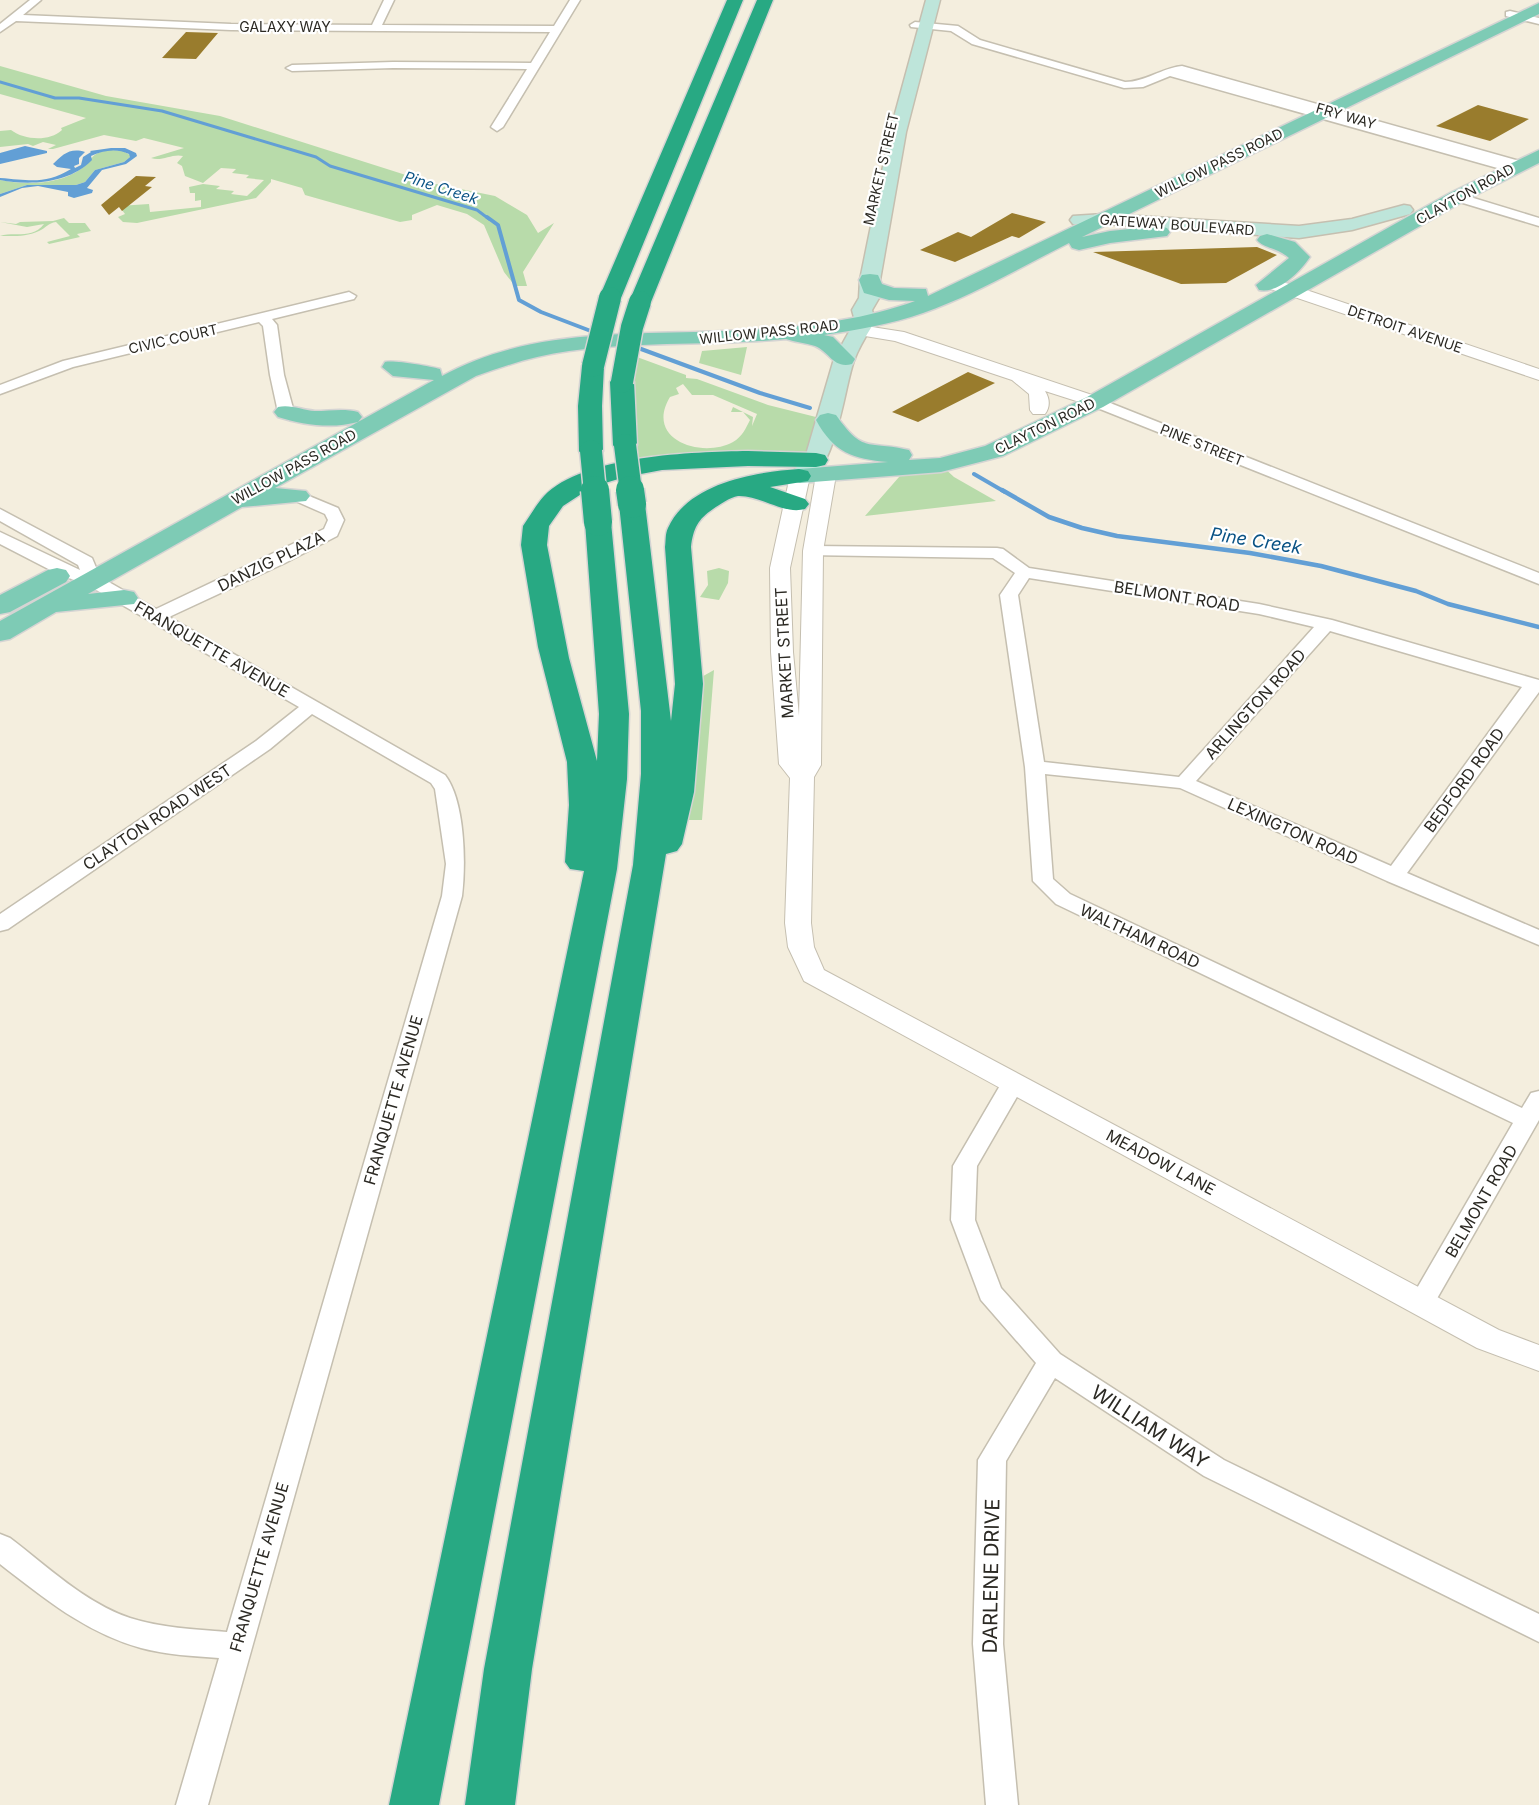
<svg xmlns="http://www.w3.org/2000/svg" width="1539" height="1805" font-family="Inter,sans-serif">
  <rect width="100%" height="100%" fill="#f4eede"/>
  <path fill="#b8dbaa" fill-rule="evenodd" d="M 0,66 L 106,96 L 220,116 L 431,183 L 495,196 L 527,215 L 538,233 L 554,223 L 523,272 L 527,286 L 515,286 L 504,272 L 484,225 L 467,214 L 437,205 L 412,215 L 412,220 L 400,222 L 305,195 L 302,188 L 271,179 L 271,182 L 256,198 L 137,223 L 123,222 L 118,217 L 125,214 L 119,206 L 149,204 L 150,212 L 201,207 L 201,200 L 195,201 L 195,193 L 190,193 L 189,187 L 203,184 L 220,186 L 216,189 L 234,191 L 231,194 L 247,196 L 264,180 L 246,178 L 249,175 L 232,173 L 236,169 L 221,168 L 203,183 L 185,176 L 182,166 L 177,163 L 183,156 C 172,153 162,162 151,158 L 184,148 L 144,138 L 136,141 L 104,135 L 53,149 L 48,149 L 56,145 L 43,142 L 33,146 L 28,144 L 0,147 L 0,131 L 11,130 C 24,140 49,142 62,130 L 61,128 L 86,118 L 0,94 Z
    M 111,150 L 123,151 L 130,155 L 130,157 L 124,162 L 95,170 L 85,182 L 76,185 L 27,185 L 0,194 L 0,180 C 26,185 58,185 81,169 C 95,159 88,153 111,150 Z
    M 64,218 L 69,223 L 85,223 L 91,231 L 77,234 L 80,237 L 49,244 L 47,242 L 70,236 L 56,222 C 48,223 46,228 39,231 C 26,237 14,236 0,236 C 14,231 32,240 44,224 L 27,227 L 0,222 L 16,224 L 20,222 L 53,221 Z
    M 747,347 L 741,375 L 699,363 L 702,351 Z
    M 626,353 L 686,375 L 686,378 L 697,379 L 768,405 L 828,420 L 816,460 L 628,468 ZM 683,384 L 692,395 L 713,395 L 757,414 L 752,426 L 753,417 L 733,407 L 731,412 L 743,412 L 750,420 C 746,428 742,437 733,442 C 702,459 644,440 670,397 L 679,394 L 676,388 Z
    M 941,465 L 954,477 L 996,501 L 865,516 L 906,469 Z
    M 719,568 L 729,571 L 728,583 L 719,600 L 700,597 L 708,585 L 707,571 Z
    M 714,670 L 702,820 L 681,820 L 689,684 Z"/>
  <path fill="#629fd5" d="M 25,146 L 47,151 L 47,153 L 0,164 L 0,153 Z
    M 111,148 L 125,148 L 136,153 L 137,156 L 126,164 L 102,170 L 87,188 L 93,190 L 92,193 L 74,198 L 68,196 L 68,192 L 38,186 L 22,188 L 0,197 L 0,194 L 27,185 L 76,185 L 85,182 L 95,170 L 124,162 L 130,157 L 129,154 C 117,148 103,150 91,156 L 92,160 C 70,183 31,186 0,180 L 0,178 C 29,180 45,185 71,169 L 57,167 L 53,164 C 62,155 70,147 85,152 L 79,158 L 79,164 L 74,166 L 75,168 L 81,165 L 83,157 L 91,152 L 90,151 Z"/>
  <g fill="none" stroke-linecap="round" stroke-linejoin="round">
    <path stroke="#629fd5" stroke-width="3" d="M 0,82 L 55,98 L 79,98 L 162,111 L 316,157 L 330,166 L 477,210 L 489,219"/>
    <path stroke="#629fd5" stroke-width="4" d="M 487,217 L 498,225 L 519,300 L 541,312 L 596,333
      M 633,346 L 760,393 L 810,408
      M 974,474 L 1005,492"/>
    <path stroke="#629fd5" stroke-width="4.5" d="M 1002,490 L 1049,517 L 1082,528 L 1117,536 L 1250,553 L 1321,566 L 1416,591 L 1448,604 L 1539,627"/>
  </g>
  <path fill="#997c2d" d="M 186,32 L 218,33 L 196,59 L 162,58 Z
    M 1478,105 L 1529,119 L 1490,141 L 1436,126 Z
    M 136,176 L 156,177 L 145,186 L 152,187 L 122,211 L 119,207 L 109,215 L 101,205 Z
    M 1012,213 L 1046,222 L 1019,238 L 1012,236 L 955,262 L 920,250 L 958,232 L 971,237 Z
    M 1257,247 L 1277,255 L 1226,283 L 1181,284 L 1093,252 Z
    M 968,372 L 995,383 L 918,422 L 892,412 Z"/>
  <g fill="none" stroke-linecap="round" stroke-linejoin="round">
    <g stroke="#c5bfb0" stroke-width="3">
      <path id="minor" d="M 30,0 L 41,0 L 23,15 L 231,24 L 372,25 L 384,0 L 394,0 L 382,25 L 554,26 L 570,0 L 580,0 L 503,127 L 497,131 L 491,127 L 527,69 L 393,68 L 292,71 L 286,68 L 292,65 L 393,62 L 531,63 L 550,32 L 231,30 L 16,21 L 0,32 L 0,24 Z
        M 1510,11 L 1539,18 L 1539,24 L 1506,16 L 1506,12 Z
        M 915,22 L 958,26 L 980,40 L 1125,82 C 1145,82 1162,68 1182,66 L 1523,162 L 1525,165 L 1516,171 L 1508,171 L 1170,76 L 1143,87 L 1124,88 L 972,44 L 951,31 L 911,27 L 910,25 Z
        M 1457,193 L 1539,218 L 1539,226 L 1453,200 L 1451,197 L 1453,194 Z
        M 349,292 L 356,296 L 354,299 L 272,319 L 277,325 L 284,375 L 294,412 L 291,415 L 281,415 L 278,412 L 270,375 L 263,326 L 259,322 L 73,367 L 0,394 L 0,385 L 63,361 Z
        M 1095,397 L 1539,573 L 1539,584 L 1090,405 L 1087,402 Z
        M 297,491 L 338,508 L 344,520 L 337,536 L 285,563 L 169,617 L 445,775 C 465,801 466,863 462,896 L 208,1805 L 176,1805 L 219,1658 C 193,1656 167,1655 141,1648 C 86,1633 44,1598 0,1564 L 0,1534 L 10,1538 C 47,1566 85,1603 130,1618 C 161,1628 194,1629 227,1632 L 442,896 L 446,864 L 435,789 L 431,783 L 312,714 L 270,749 L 8,929 L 0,931 L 0,914 L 256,741 L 299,707 L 86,584 L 60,575 L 0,544 L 0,532 L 80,570 L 78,565 L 0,521 L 0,509 L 92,558 L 100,577 L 156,609 L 324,529 L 328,520 L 325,514 L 291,499 L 289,496 L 291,493 Z
        M 813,546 L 997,548 L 1003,549 L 1029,568 L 1259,604 L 1332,620 L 1539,680 L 1539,692 L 1407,873 L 1539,930 L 1539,945 L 1387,881 L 1180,788 L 1045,774 L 1053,879 L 1070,894 L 1522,1108 L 1531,1093 L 1539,1091 L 1539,1120 L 1431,1309 L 1422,1312 L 1413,1309 L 1409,1302 L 1513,1123 L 1056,904 L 1033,881 L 1025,767 L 1000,595 L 1015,573 L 993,558 L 807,555 L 805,551 ZM 1029,578 L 1259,614 L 1314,627 L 1179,777 L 1044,762 L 1018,595 ZM 1330,631 L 1522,687 L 1391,866 L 1196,781 Z
        M 1013,1075 L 1021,1077 L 1025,1083 L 977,1166 L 975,1220 L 1001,1288 L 1060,1354 L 1224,1460 L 1539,1614 L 1539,1642 L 1204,1476 L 1055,1378 L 1006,1461 L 1003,1644 L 1018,1805 L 986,1805 L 973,1644 L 978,1460 L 1036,1363 L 981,1300 L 951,1220 L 953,1166 L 1005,1077 Z"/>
    </g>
    <g stroke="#c5bfb0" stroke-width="2">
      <path id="tertiary" d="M 1271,278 L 1539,369 L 1539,380 L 1265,287 L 1263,283 Z
        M 859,325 L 904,332 L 1101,398 L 1104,402 L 1101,406 L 1095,407 L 1045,391 C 1050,399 1050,407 1045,414 L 1033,414 L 1030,410 L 1029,394 L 1012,380 L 895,341 L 853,334 L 850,330 L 853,326 Z
        M 826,469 L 833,471 L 836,475 L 823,551 L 821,765 L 814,777 L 811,923 L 814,947 L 824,970 L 1499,1330 L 1539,1345 L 1539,1371 L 1477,1348 L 804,981 L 788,947 L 785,923 L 790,778 L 779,764 L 771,652 L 770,568 L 790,476 L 793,472 L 807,472 L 810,476 L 790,568 L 793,652 L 799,716 L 803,551 L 816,475 L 819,471 Z"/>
    </g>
    <g stroke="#c5bfb0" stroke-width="3">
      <path id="secondary" d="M 926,0 L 940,0 L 906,132 L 880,280 L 879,298 L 872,310 L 875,321 C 868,333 860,345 855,358 C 843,386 836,492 792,481 L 789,476 L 805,458 L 834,359 L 855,321 L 852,310 L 859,298 L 860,280 L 890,132 Z
        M 1404,205 L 1410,206 L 1413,210 L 1410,214 L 1352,230 L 1299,238 L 1104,224 L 1073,224 L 1070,220 L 1073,216 L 1104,214 L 1299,226 L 1352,219 Z"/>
    </g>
    <g stroke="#d5d4d3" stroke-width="3">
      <path id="primary" d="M 1539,3 L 1539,14 L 1082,237 L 1110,231 L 1160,226 L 1167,228 L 1170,232 L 1167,236 L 1110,243 L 1079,250 L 1072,248 L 1069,243 C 1021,267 974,295 923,313 C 891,324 857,330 824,335 L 833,337 L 855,359 L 852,364 C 833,369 830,352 815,346 C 805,343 795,342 786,339 C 714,346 641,341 569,351 C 537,355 507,365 476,376 L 275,488 L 306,491 L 310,496 L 306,501 L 242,507 L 88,594 L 124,590 L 134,592 L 138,598 L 134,604 L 56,612 L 10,639 L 0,641 L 0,621 L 358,422 C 332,429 303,425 278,417 L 274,412 L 278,407 C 290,404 302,410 315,411 C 330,411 344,408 358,412 L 362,417 L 358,422 L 434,380 L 393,376 L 382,367 L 385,362 C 395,360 428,366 440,369 L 442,376 C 520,333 610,334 695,332 C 768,330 847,326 915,301 L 889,300 L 864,293 L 859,280 L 862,275 L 870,274 L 878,275 L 882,284 L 894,288 L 926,289 L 928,296 Z
        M 1539,150 L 1539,163 L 1464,201 L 1103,407 L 1003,456 L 941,472 L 800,483 L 791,481 L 788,476 L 791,471 L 800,469 L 888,462 C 853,459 834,453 816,420 L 820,415 L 828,413 L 836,415 C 864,455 868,440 909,450 L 912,455 L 909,460 L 940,458 L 985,446 L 1087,397 L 1450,193 Z
        M 1267,234 L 1295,242 L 1310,257 C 1300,272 1278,294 1259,290 L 1256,285 L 1289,258 C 1278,248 1263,248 1257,240 L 1260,236 Z
        M 57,568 L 66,570 L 70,576 L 66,582 L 10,612 L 0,614 L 0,595 L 48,570 Z"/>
    </g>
    <g stroke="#d5d4d3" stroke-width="3">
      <path id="motorway" d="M 727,0 L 743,0 L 621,298 L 618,303 L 610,304 L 602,303 L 599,298 Z
        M 757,0 L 773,0 L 651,302 L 648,307 L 640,309 L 632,307 L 629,302 Z
        M 593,359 L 601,361 L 604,366 L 602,406 L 603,451 L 600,456 L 591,458 L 582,456 L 579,451 L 578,406 L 582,366 L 585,361 Z
        M 622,375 L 630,377 L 634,382 L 637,445 L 634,450 L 625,452 L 616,450 L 613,445 L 610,382 L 614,377 Z
        M 748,451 L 816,453 L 825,455 L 828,460 L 825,465 L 816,467 L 748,466 L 662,470 L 625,477 L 592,487 L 563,506 L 549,526 L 547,545 L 569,658 L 597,761 L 599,714 L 585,522 L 589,517 L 598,514 L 607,517 L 611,522 L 629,714 L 627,779 L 617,869 L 439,1805 L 389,1805 L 584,871 L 570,869 L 565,862 L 569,805 L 567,762 L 538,647 L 521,545 L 523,526 C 530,516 536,505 544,496 C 583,455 694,452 748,451 Z
        M 799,469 L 808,471 L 811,476 L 808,481 L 770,487 L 805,499 L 809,504 L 805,509 C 783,515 761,495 738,496 C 730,497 719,505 713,509 C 698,519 693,529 691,547 L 703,684 L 694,792 L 682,844 L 677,851 L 666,854 L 532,1669 L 515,1805 L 465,1805 L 484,1669 L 633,865 L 641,774 L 641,711 L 619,504 L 623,499 L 632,496 L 641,499 L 645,504 L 671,721 L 675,684 L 665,547 C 666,541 665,534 668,528 C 688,483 755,472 799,469 Z"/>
    </g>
    <use href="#minor" fill="#fff" fill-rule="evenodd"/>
    <use href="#tertiary" fill="#fff" fill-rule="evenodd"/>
    <use href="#secondary" fill="#bee5da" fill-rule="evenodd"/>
    <use href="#primary" fill="#7ecbb5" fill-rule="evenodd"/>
    <use href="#motorway" fill="#28a983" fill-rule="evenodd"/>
    <g stroke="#d5d4d3" stroke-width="25" stroke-linecap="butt">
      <path id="motorway-bridge-far1" d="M 593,366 L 610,298
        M 622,382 L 632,327 L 640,302
        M 625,445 L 631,492
        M 591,451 L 595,492"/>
    </g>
    <g stroke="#d5d4d3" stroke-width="31" stroke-linecap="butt">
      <path id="motorway-bridge" d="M 595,490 L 598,522
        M 630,490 L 632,504"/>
    </g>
    <use href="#motorway-bridge-far1" stroke="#28a983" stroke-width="22"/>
    <use href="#motorway-bridge" stroke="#28a983" stroke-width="28"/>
  </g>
  <g text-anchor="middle" stroke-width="4.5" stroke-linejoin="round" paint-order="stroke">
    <g font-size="14" fill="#2b2923" stroke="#fff">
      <text x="285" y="32">GALAXY WAY</text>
      <text transform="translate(1346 116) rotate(16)" y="5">FRY WAY</text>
      <text transform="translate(1219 163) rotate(-26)" y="5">WILLOW PASS ROAD</text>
      <text transform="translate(881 169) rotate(-77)" y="5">MARKET STREET</text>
      <text transform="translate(1465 194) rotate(-29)" y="5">CLAYTON ROAD</text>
      <text transform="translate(1177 225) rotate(4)" y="5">GATEWAY BOULEVARD</text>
      <text transform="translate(1405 329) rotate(19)" y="5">DETROIT AVENUE</text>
      <text transform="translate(769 332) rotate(-6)" y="5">WILLOW PASS ROAD</text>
      <text transform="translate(173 339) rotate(-13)" y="5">CIVIC COURT</text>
      <text transform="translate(1045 426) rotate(-26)" y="5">CLAYTON ROAD</text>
      <text transform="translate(1202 445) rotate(22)" y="5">PINE STREET</text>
      <text transform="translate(294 467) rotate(-29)" y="5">WILLOW PASS ROAD</text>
    </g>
    <g font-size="15" font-style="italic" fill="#0a5385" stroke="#fff">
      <text transform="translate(441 188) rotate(18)" y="5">Pine Creek</text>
    </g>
    <g font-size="16" fill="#2b2923" stroke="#fff">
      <text transform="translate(271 561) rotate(-26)" y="6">DANZIG PLAZA</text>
      <text transform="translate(1177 596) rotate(9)" y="6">BELMONT ROAD</text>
      <text transform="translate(212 649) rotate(30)" y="6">FRANQUETTE AVENUE</text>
      <text transform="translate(784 653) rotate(-93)" y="6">MARKET STREET</text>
      <text transform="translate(1255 704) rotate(-48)" y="6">ARLINGTON ROAD</text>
      <text transform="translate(1464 780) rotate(-54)" y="6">BEDFORD ROAD</text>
      <text transform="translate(157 817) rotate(-34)" y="6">CLAYTON ROAD WEST</text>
      <text transform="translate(1293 831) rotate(24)" y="6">LEXINGTON ROAD</text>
      <text transform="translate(1140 936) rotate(25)" y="6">WALTHAM ROAD</text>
      <text transform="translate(393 1100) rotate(-74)" y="6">FRANQUETTE AVENUE</text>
      <text transform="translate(1161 1162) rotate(28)" y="6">MEADOW LANE</text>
      <text transform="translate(1481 1201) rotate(-60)" y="6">BELMONT ROAD</text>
      <text transform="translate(259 1567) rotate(-74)" y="6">FRANQUETTE AVENUE</text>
    </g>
    <g font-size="18" font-style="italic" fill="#0a5385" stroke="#fff">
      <text transform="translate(1256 541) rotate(9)" y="6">Pine Creek</text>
    </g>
    <g font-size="20" fill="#2b2923" stroke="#fff">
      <text transform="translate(1150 1427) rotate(33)" y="7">WILLIAM WAY</text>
      <text transform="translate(991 1576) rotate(-89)" y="7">DARLENE DRIVE</text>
    </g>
  </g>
</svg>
